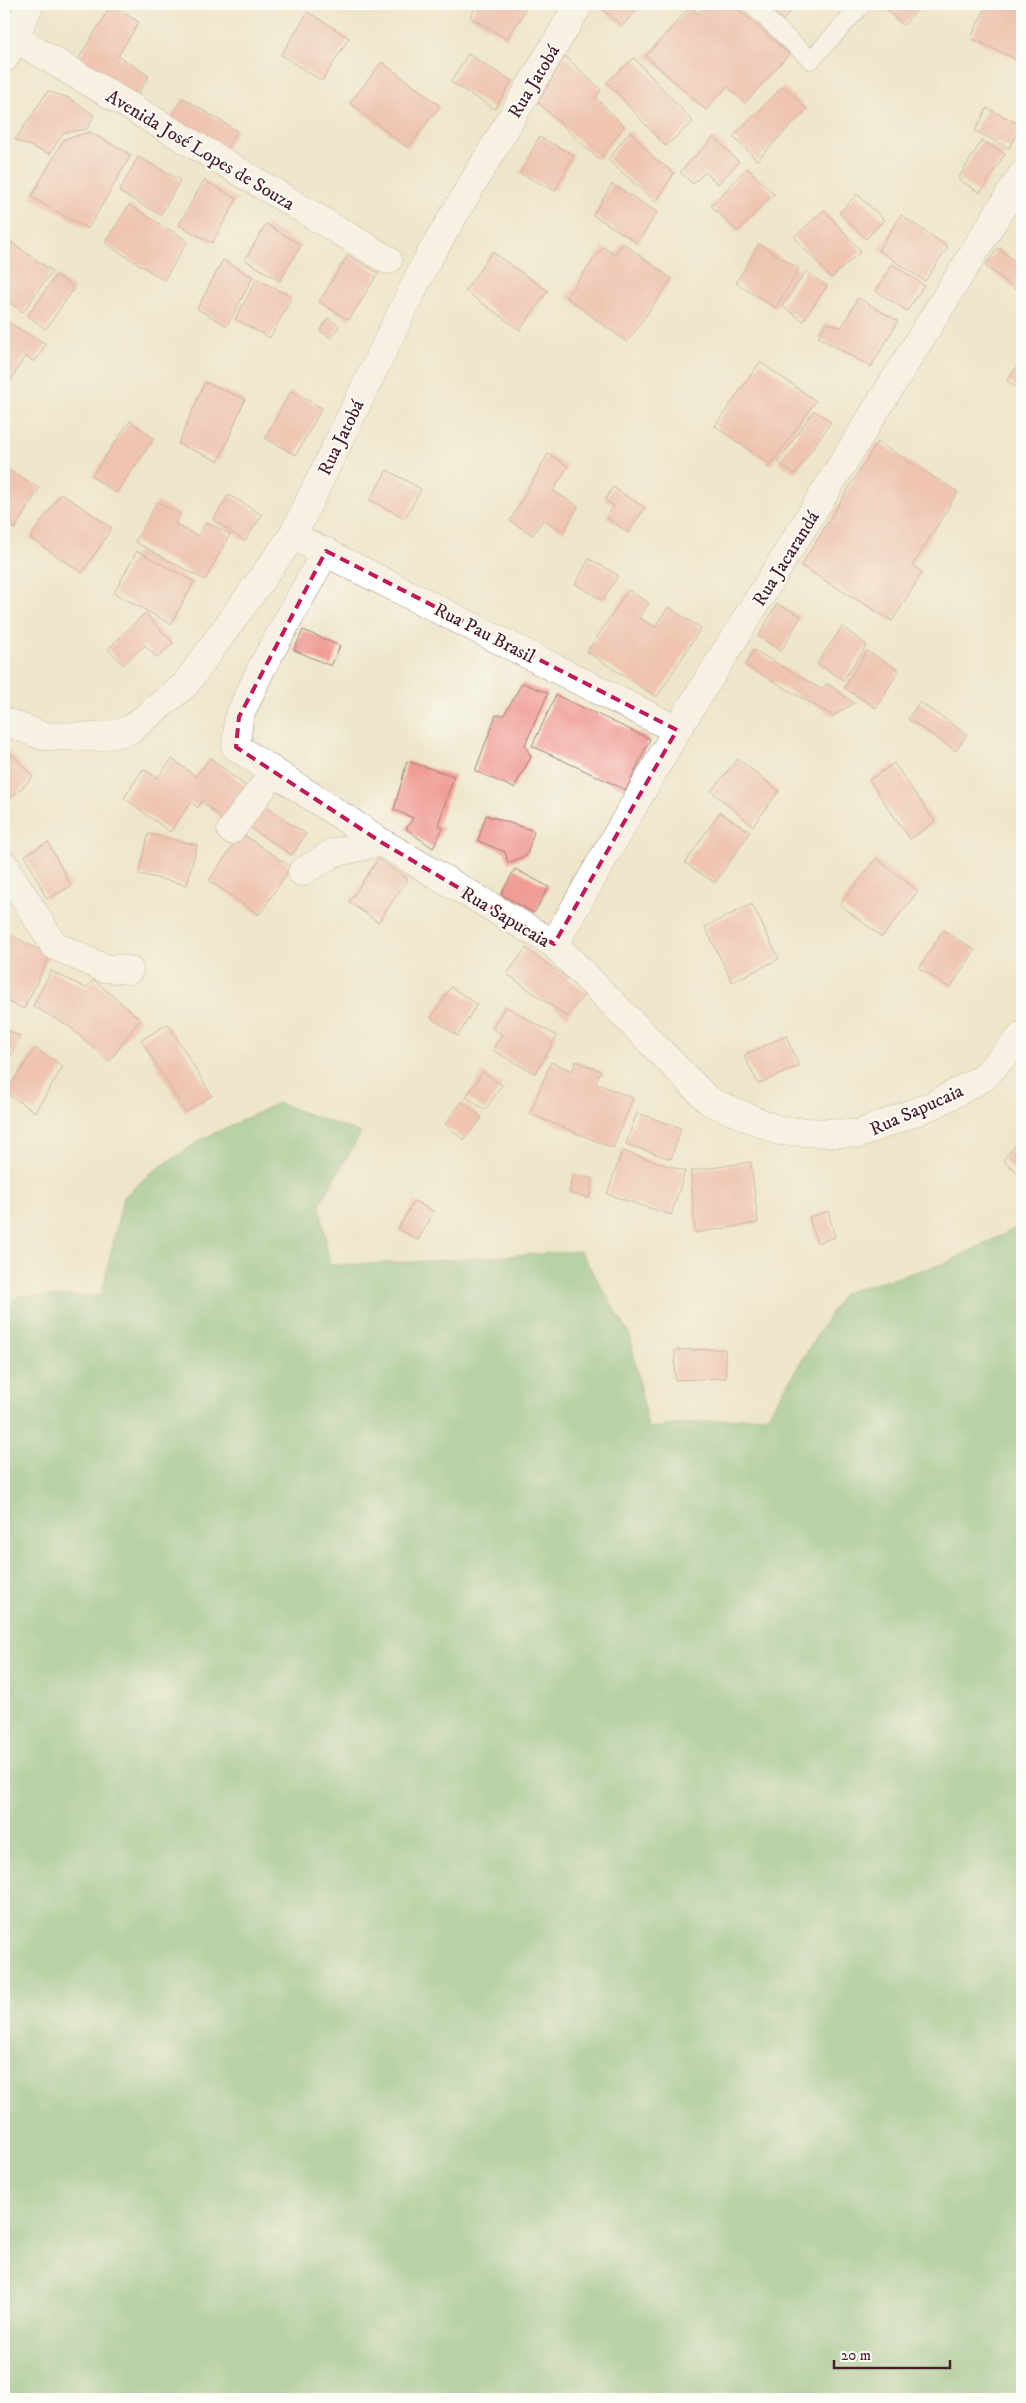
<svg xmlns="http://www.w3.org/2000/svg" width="1026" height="2403" font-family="'IM FELL DW Pica',serif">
  <rect width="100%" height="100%" fill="#fdfcf7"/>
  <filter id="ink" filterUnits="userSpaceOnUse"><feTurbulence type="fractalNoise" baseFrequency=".02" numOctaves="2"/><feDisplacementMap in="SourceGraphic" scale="10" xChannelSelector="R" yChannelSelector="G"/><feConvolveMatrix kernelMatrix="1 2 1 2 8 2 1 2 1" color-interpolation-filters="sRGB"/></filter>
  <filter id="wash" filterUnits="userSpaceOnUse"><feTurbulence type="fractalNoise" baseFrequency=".0096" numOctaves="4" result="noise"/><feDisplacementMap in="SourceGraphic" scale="20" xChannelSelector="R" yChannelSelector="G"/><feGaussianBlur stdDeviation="1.12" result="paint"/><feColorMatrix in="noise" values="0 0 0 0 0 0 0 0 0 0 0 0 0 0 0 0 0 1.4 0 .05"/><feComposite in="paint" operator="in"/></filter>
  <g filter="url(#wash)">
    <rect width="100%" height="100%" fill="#eee6ca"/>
    <path fill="#75b87b" stroke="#606c53" d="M 278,1103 L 361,1133 L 320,1204 L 330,1265 L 413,1262 L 580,1251 L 630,1335 L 648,1428 L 768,1415 L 843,1293 L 946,1263 L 1022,1225 L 1022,2399 L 4,2399 L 4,1309 L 19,1296 L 101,1296 L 123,1198 L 149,1174 L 204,1138 Z"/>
    <g id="blocks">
      <path fill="#f09c95" d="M 477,4 L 529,4 L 507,39 L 470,17 Z
        M 596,4 L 642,4 L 622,26 Z
        M 707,4 L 732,4 L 789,54 L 745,103 L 727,86 L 706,110 L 646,56 L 690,7 L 698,14 Z
        M 764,4 L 797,4 L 783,20 Z
        M 881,4 L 923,4 L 903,25 Z
        M 987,4 L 1007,4 L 1022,11 L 1022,62 L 971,38 Z
        M 111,5 L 139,22 L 118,56 L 149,76 L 135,99 L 76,63 Z
        M 308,12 L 349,38 L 322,81 L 281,55 Z
        M 468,54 L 512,81 L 495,109 L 451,82 Z
        M 565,56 L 601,90 L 596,98 L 624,126 L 599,160 L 538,102 Z
        M 634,58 L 693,122 L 665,146 L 607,82 Z
        M 382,62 L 440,106 L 408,148 L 350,103 Z
        M 783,86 L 807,109 L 757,160 L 733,137 Z
        M 48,91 L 69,98 L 94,115 L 87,129 L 63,133 L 50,154 L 15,140 Z
        M 183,98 L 237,131 L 220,159 L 166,125 Z
        M 987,108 L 1021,125 L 1009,148 L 975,131 Z
        M 630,131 L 653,157 L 674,173 L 656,202 L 608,160 Z
        M 90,132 L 131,155 L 88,229 L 31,197 L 64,139 Z
        M 539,137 L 574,155 L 555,191 L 520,173 Z
        M 714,137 L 739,162 L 718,184 L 705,172 L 693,184 L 680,172 Z
        M 982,140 L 1005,154 L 980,193 L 958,179 Z
        M 138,157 L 180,180 L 161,215 L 119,192 Z
        M 747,168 L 774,194 L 738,232 L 711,206 Z
        M 204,180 L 237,199 L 212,243 L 179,225 Z
        M 612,184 L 657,212 L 638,243 L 593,215 Z
        M 857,194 L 884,220 L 866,239 L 839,213 Z
        M 129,205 L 188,241 L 164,280 L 105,243 Z
        M 824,210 L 861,251 L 831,278 L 794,237 Z
        M 901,215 L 948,247 L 925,281 L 878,250 Z
        M 266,224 L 301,245 L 280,281 L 245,260 Z
        M 4,237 L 52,271 L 23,312 L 4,299 Z
        M 623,243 L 672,279 L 627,342 L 566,297 L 603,247 L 614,255 Z
        M 759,244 L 799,269 L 776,308 L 736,283 Z
        M 998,248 L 1022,267 L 1022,279 L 1015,289 L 985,266 Z
        M 492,252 L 548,291 L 520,330 L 465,291 Z
        M 348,255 L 378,273 L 349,320 L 319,302 Z
        M 223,260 L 253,277 L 227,326 L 197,309 Z
        M 892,264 L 924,285 L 907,311 L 876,291 Z
        M 806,271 L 827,286 L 803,321 L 782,306 Z
        M 56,275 L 74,288 L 46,329 L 28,316 Z
        M 257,279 L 292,297 L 270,338 L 235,319 Z
        M 858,298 L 898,321 L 871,367 L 818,337 L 826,323 L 842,327 Z
        M 328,318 L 339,326 L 332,338 L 320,331 Z
        M 4,320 L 46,344 L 35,362 L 25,356 L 4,392 Z
        M 760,362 L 816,401 L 771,465 L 715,426 Z
        M 1017,367 L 1022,370 L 1022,392 L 1007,381 Z
        M 205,382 L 245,399 L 219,461 L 178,444 Z
        M 291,391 L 322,408 L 296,455 L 265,438 Z
        M 814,410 L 831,422 L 795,474 L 778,462 Z
        M 130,421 L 154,438 L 116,493 L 92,476 Z
        M 877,442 L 958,492 L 913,565 L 922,573 L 892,621 L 801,566 Z
        M 548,454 L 568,466 L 553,491 L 578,506 L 564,532 L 543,520 L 533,535 L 510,521 Z
        M 6,468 L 39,488 L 15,529 L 4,523 L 4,471 Z
        M 387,470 L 421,489 L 405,518 L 370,500 Z
        M 613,487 L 645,508 L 628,533 L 606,517 L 614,506 L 605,500 Z
        M 61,493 L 112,528 L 82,573 L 30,538 Z
        M 229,495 L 262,515 L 245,541 L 213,520 Z
        M 157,502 L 180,514 L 175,524 L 198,536 L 206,522 L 230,534 L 205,580 L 135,542 Z
        M 137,551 L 194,582 L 171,624 L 114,593 Z
        M 589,559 L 618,575 L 603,601 L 575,584 Z
        M 628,590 L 649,603 L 639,618 L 655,627 L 668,607 L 701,628 L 657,697 L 587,652 Z
        M 777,604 L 801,616 L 781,651 L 758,637 Z
        M 145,613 L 173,643 L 157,658 L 145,645 L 123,665 L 108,649 Z
        M 842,627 L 867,645 L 843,680 L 817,663 Z
        M 303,630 L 340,646 L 331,666 L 294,650 Z
        M 754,650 L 821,689 L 827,683 L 854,703 L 833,716 L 745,665 Z
        M 867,651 L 899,670 L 876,708 L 844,688 Z
        M 522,683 L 548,693 L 525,745 L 531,757 L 514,788 L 475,771 L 496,715 L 504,715 Z
        M 556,695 L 650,739 L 626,790 L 532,746 Z
        M 919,702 L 967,734 L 956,751 L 908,719 Z
        M 4,746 L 33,777 L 4,805 Z
        M 210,758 L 248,788 L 223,820 L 202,801 L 198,808 L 191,802 L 170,832 L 124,798 L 143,769 L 157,778 L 172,759 L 195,776 Z
        M 738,759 L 779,791 L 753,826 L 711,791 Z
        M 407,761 L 454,776 L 438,825 L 443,828 L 433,848 L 406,829 L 413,818 L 394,810 Z
        M 894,763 L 935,822 L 910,839 L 869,780 Z
        M 260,804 L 306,834 L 292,855 L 246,825 Z
        M 720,812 L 750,832 L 715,883 L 685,863 Z
        M 486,815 L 534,831 L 527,855 L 508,863 L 505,852 L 478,841 Z
        M 241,833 L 291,867 L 259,915 L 209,881 Z
        M 148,834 L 197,845 L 187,885 L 139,874 Z
        M 48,842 L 71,886 L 47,899 L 25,855 Z
        M 876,858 L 918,891 L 882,937 L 840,905 Z
        M 378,859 L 408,879 L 378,922 L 349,902 Z
        M 515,869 L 549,887 L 534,913 L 501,894 Z
        M 752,904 L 779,959 L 732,982 L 705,927 Z
        M 943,930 L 975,950 L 950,988 L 919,968 Z
        M 6,933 L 50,955 L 24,1009 L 4,1000 L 4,937 Z
        M 526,948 L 586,992 L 567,1017 L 507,974 Z
        M 51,971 L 86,988 L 94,980 L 140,1019 L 109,1062 L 70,1027 L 33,1006 Z
        M 451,987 L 477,1004 L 458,1036 L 431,1018 Z
        M 505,1006 L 557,1036 L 535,1074 L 493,1050 L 502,1034 L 492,1029 Z
        M 168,1024 L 212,1096 L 185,1112 L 141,1040 Z
        M 4,1029 L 20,1036 L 4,1070 Z
        M 786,1036 L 799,1066 L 758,1084 L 744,1055 Z
        M 35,1048 L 63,1067 L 35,1112 L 6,1093 Z
        M 576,1061 L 601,1071 L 595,1083 L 633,1098 L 613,1148 L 530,1114 L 551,1062 L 572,1071 Z
        M 483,1072 L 502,1085 L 485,1110 L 466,1097 Z
        M 462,1102 L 482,1118 L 464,1140 L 445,1124 Z
        M 637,1113 L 681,1128 L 671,1159 L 626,1144 Z
        M 1022,1137 L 1022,1176 L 1003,1160 Z
        M 622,1151 L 685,1171 L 671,1215 L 607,1194 Z
        M 751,1162 L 758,1223 L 695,1233 L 691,1171 Z
        M 573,1174 L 593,1179 L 589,1198 L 569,1193 Z
        M 414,1201 L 434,1212 L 418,1240 L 398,1229 Z
        M 828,1211 L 835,1237 L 817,1243 L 809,1217 Z
        M 725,1349 L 726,1378 L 675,1380 L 675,1350 Z"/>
    </g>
  </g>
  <g filter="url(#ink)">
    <use href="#blocks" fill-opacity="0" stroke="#9c827a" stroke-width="1"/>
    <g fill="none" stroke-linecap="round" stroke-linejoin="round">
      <g stroke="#9c827a" stroke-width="19">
        <path id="lane" d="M 751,4 L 811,60 L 860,7"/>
      </g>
      <g stroke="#9c827a" stroke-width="29">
        <path id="street" d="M 13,37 L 388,260
          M 4,59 L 30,4
          M 309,544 L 677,730
          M 326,551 L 262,667 L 239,717 L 236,747 L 381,842 L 554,944 L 709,1101 L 780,1131 L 859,1134 L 935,1104 L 983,1078 L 1022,1036
          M 4,721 L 43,736 L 100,737 L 130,730 L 185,685 L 292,537 L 426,262 L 579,4
          M 231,830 L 274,772
          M 4,865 L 54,945 L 103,968 L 129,970
          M 302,872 L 333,853 L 381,842
          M 554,944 L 677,730 L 1022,175"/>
      </g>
      <use href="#lane" stroke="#fff" stroke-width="18"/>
      <use href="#street" stroke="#fff" stroke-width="28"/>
    </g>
  </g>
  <path d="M0 0H1026V2403H0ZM 326,551 L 677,730 L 554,944 L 381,842 L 236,747 L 239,717 Z" fill="#eee6ca" fill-opacity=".55" fill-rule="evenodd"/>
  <path fill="none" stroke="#c2185b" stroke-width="4" stroke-dasharray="10 6" stroke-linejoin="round" d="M 326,551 L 677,730 L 554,944 L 381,842 L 236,747 L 239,717 Z"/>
  <g text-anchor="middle" stroke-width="4" stroke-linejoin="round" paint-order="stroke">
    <g font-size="19" fill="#4a1f2b" stroke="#fdfcf7">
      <text transform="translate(533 81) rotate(-59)" y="7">Rua Jatobá</text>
      <text transform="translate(201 149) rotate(31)" y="7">Avenida José Lopes de Souza</text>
      <text transform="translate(340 437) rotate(-64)" y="7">Rua Jatobá</text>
      <text transform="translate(785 558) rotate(-58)" y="7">Rua Jacarandá</text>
      <text transform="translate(485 632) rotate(27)" y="7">Rua Pau Brasil</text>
      <text transform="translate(506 916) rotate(31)" y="7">Rua Sapucaia</text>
      <text transform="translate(916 1109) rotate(-24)" y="7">Rua Sapucaia</text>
    </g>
  </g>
  <rect width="1026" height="2403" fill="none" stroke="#fdfcf7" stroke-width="20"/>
  <path d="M834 2360v8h116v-8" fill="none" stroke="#4a1f2b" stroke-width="2.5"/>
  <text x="841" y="2360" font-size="15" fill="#4a1f2b" stroke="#fdfcf7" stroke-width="4" paint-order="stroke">20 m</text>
</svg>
